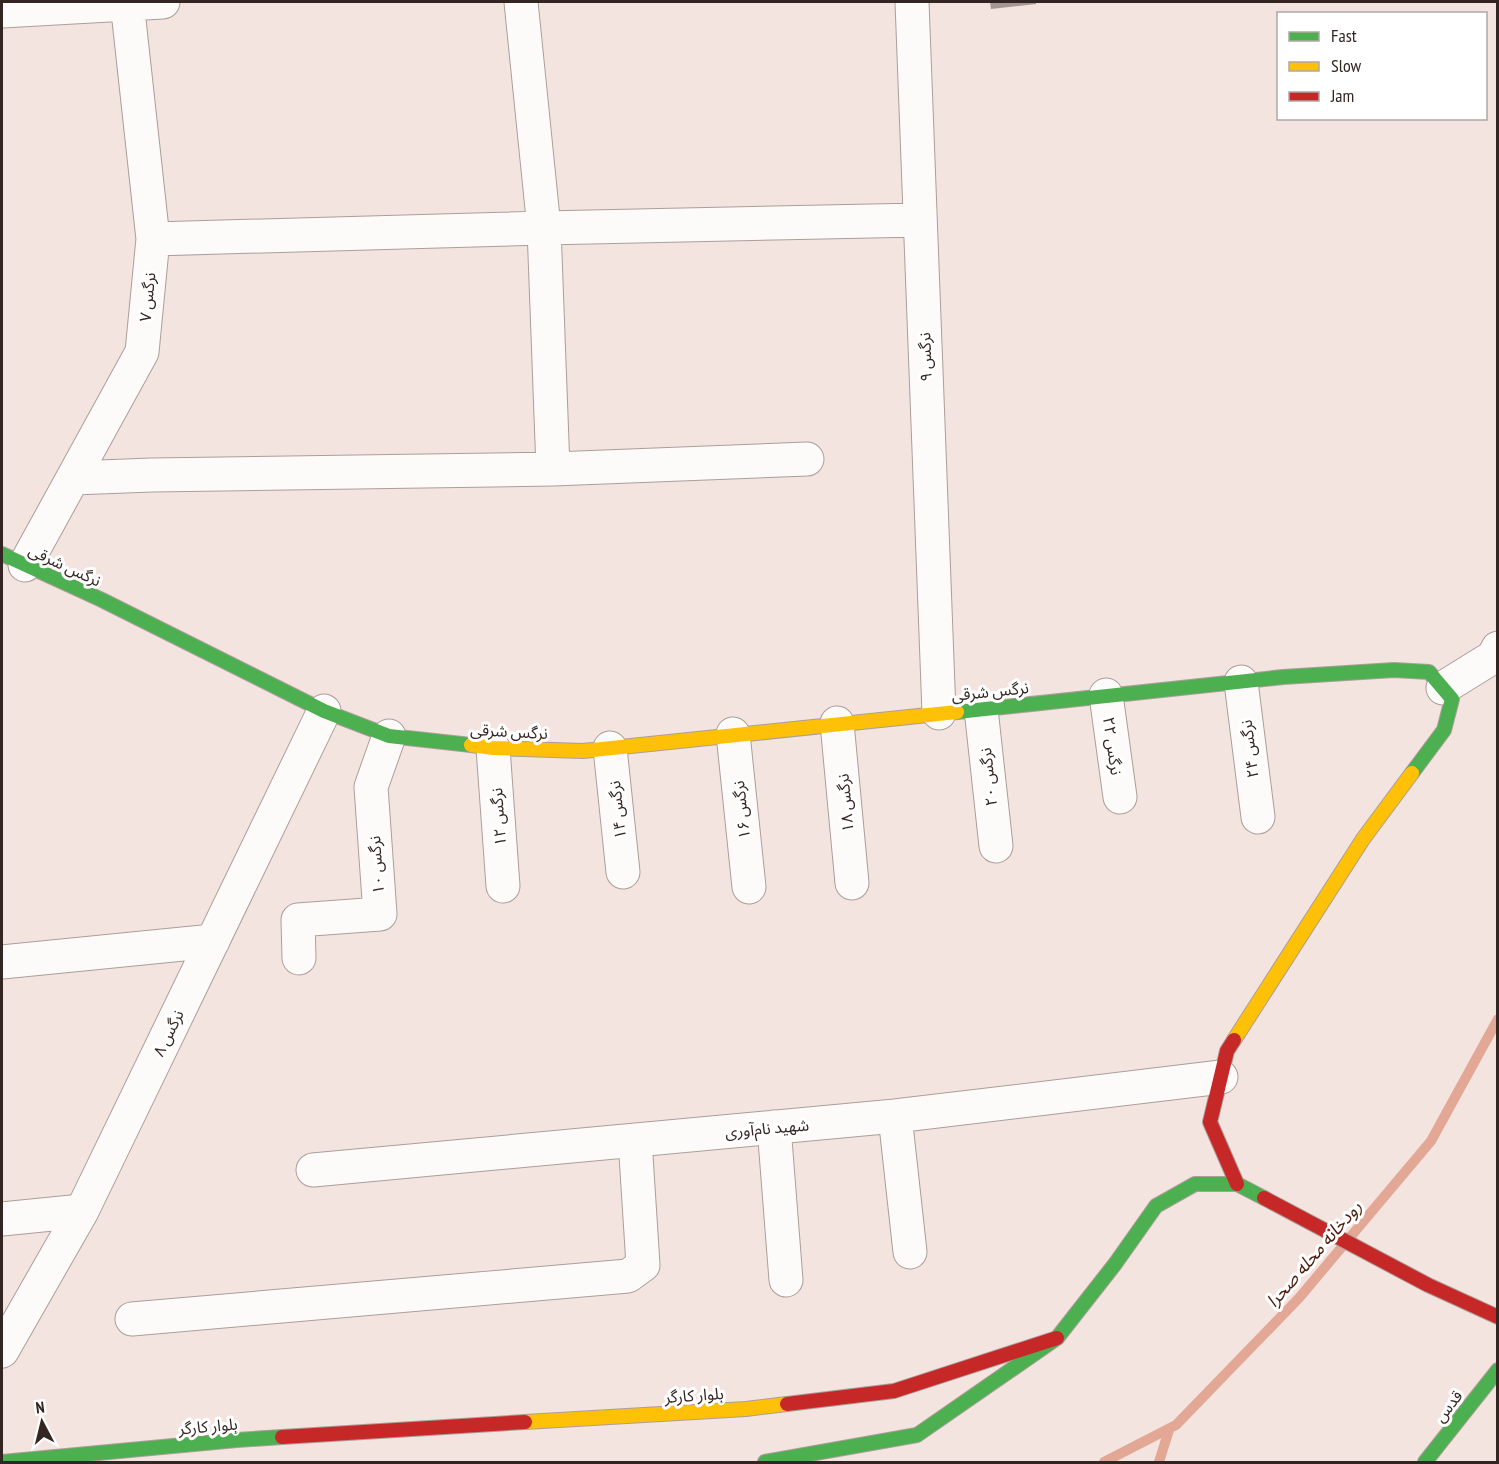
<svg xmlns="http://www.w3.org/2000/svg" width="1499" height="1464" font-family="'PT Sans Narrow','Noto Sans Arabic',sans-serif">
  <rect width="100%" height="100%" fill="#f4e4df"/>
  <g fill="none" stroke-linecap="round" stroke-linejoin="round">
    <path stroke="#e3a895" stroke-width="10" d="M 1104,1462 L 1176,1425 L 1299,1298 L 1431,1141 L 1498,1019
      M 1159,1462 L 1169,1430"/>
  </g>
  <path fill="#a49793" d="M 990,2 L 1036,2 L 1036,4 L 991,9 Z"/>
  <g fill="none" stroke-linecap="round" stroke-linejoin="round">
    <g stroke="#ab9e9a" stroke-width="35">
      <path id="street" d="M 521,2 L 544,228 L 553,469
        M 912,2 L 939,713
        M 2,11 L 163,2
        M 153,239 L 544,228 L 920,220
        M 73,478 L 152,475 L 553,469 L 807,459
        M 25,565 L 142,352 L 153,239 L 127,2
        M 1241,682 L 1258,817
        M 1443,688 L 1493,657 L 1498,648
        M 1106,695 L 1120,797
        M 981,709 L 996,846
        M 837,723 L 852,883
        M 733,734 L 749,887
        M 493,748 L 503,886
        M 610,748 L 623,872
        M 299,958 L 298,920 L 380,914 L 371,787 L 389,736
        M 2,962 L 213,941
        M 895,1116 L 910,1252
        M 774,1127 L 786,1280
        M 313,1170 L 895,1116 L 1221,1077
        M 2,1219 L 82,1211
        M 132,1319 L 628,1276 L 643,1265 L 635,1140
        M 2,1351 L 82,1211 L 324,711"/>
    </g>
    <g stroke="#ab9e9a" stroke-width="16">
      <path id="fast" d="M 2,554 L 102,600 L 324,711 L 389,736 L 471,745
        M 957,712 L 1283,677 L 1394,670 L 1429,672 L 1452,699 L 1444,730 L 1412,773
        M 2,1462 L 237,1440 L 282,1437
        M 765,1462 L 917,1435 L 1057,1338 L 1115,1264 L 1156,1206 L 1195,1184 L 1237,1184 L 1264,1198
        M 1425,1462 L 1498,1370"/>
    </g>
    <g stroke="#ab9e9a" stroke-width="16">
      <path id="slow" d="M 471,745 L 493,748 L 583,751 L 957,712
        M 1234,1040 L 1363,839 L 1412,773
        M 525,1422 L 746,1409 L 787,1404"/>
    </g>
    <g stroke="#ab9e9a" stroke-width="16">
      <path id="jam" d="M 1234,1040 L 1227,1051 L 1210,1122 L 1237,1184
        M 1264,1198 L 1428,1285 L 1498,1317
        M 787,1404 L 894,1391 L 1057,1338
        M 282,1437 L 525,1422"/>
    </g>
    <use href="#street" stroke="#fdfbfa" stroke-width="33"/>
    <use href="#fast" stroke="#4caf50" stroke-width="14"/>
    <use href="#slow" stroke="#ffc107" stroke-width="14"/>
    <use href="#jam" stroke="#c62828" stroke-width="14"/>
  </g>
  <g text-anchor="middle" stroke-width="6" stroke-linejoin="round" paint-order="stroke">
    <g font-size="16" fill="#332521" stroke="#fff">
      <text transform="translate(147 297) rotate(-84)" y="6">نرگس ۷</text>
      <text transform="translate(925 357) rotate(-92)" y="6">نرگس ۹</text>
      <text transform="translate(65 565) rotate(25)" y="6">نرگس شرقی</text>
      <text transform="translate(990 691) rotate(-6)" y="6">نرگس شرقی</text>
      <text transform="translate(509 731) rotate(3)" y="6">نرگس شرقی</text>
      <text transform="translate(1113 746) rotate(82)" y="6">نرگس ۲۲</text>
      <text transform="translate(1249 749) rotate(-97)" y="6">نرگس ۲۴</text>
      <text transform="translate(988 777) rotate(-96)" y="6">نرگس ۲۰</text>
      <text transform="translate(845 803) rotate(-95)" y="6">نرگس ۱۸</text>
      <text transform="translate(617 810) rotate(-96)" y="6">نرگس ۱۴</text>
      <text transform="translate(741 810) rotate(-96)" y="6">نرگس ۱۶</text>
      <text transform="translate(498 817) rotate(-94)" y="6">نرگس ۱۲</text>
      <text transform="translate(376 865) rotate(-94)" y="6">نرگس ۱۰</text>
      <text transform="translate(168 1033) rotate(-64)" y="6">نرگس ۸</text>
      <text transform="translate(767 1128) rotate(-5)" y="6">شهید نام‌آوری</text>
      <text transform="translate(694 1395) rotate(-4)" y="6">بلوار کارگر</text>
      <text transform="translate(1448 1406) rotate(-52)" y="6">قدس</text>
      <text transform="translate(208 1426) rotate(-5)" y="6">بلوار کارگر</text>
    </g>
    <g font-size="18" font-style="italic" fill="#4e1c0c" stroke="#fff">
      <text transform="translate(1314 1254) rotate(-49)" y="6">رودخانه محله صحرا</text>
    </g>
  </g>
  <rect width="1499" height="1464" fill="none" stroke="#332521" stroke-width="6"/>
  <rect x="1277" y="12" width="210" height="108" fill="#ffffff" stroke="#ada8a6" stroke-width="1.5"/>
  <rect x="1289" y="32" width="30" height="9" fill="#4caf50" stroke="#ada8a6" stroke-width="1.5"/>
  <text x="1331" y="42" font-size="18" fill="#332521">Fast</text>
  <rect x="1289" y="62" width="30" height="9" fill="#ffc107" stroke="#ada8a6" stroke-width="1.5"/>
  <text x="1331" y="72" font-size="18" fill="#332521">Slow</text>
  <rect x="1289" y="92" width="30" height="9" fill="#c62828" stroke="#ada8a6" stroke-width="1.5"/>
  <text x="1331" y="102" font-size="18" fill="#332521">Jam</text>
  <g transform="translate(42 1422) rotate(353)" stroke="#ffffff" stroke-width="4.5" paint-order="stroke">
  <path d="M0-4.5L10 22L0 15L-10 22Z" fill="#332521"/>
  <text y="-9" font-size="16" font-weight="bold" text-anchor="middle" fill="#332521">N</text>
  </g>
</svg>
